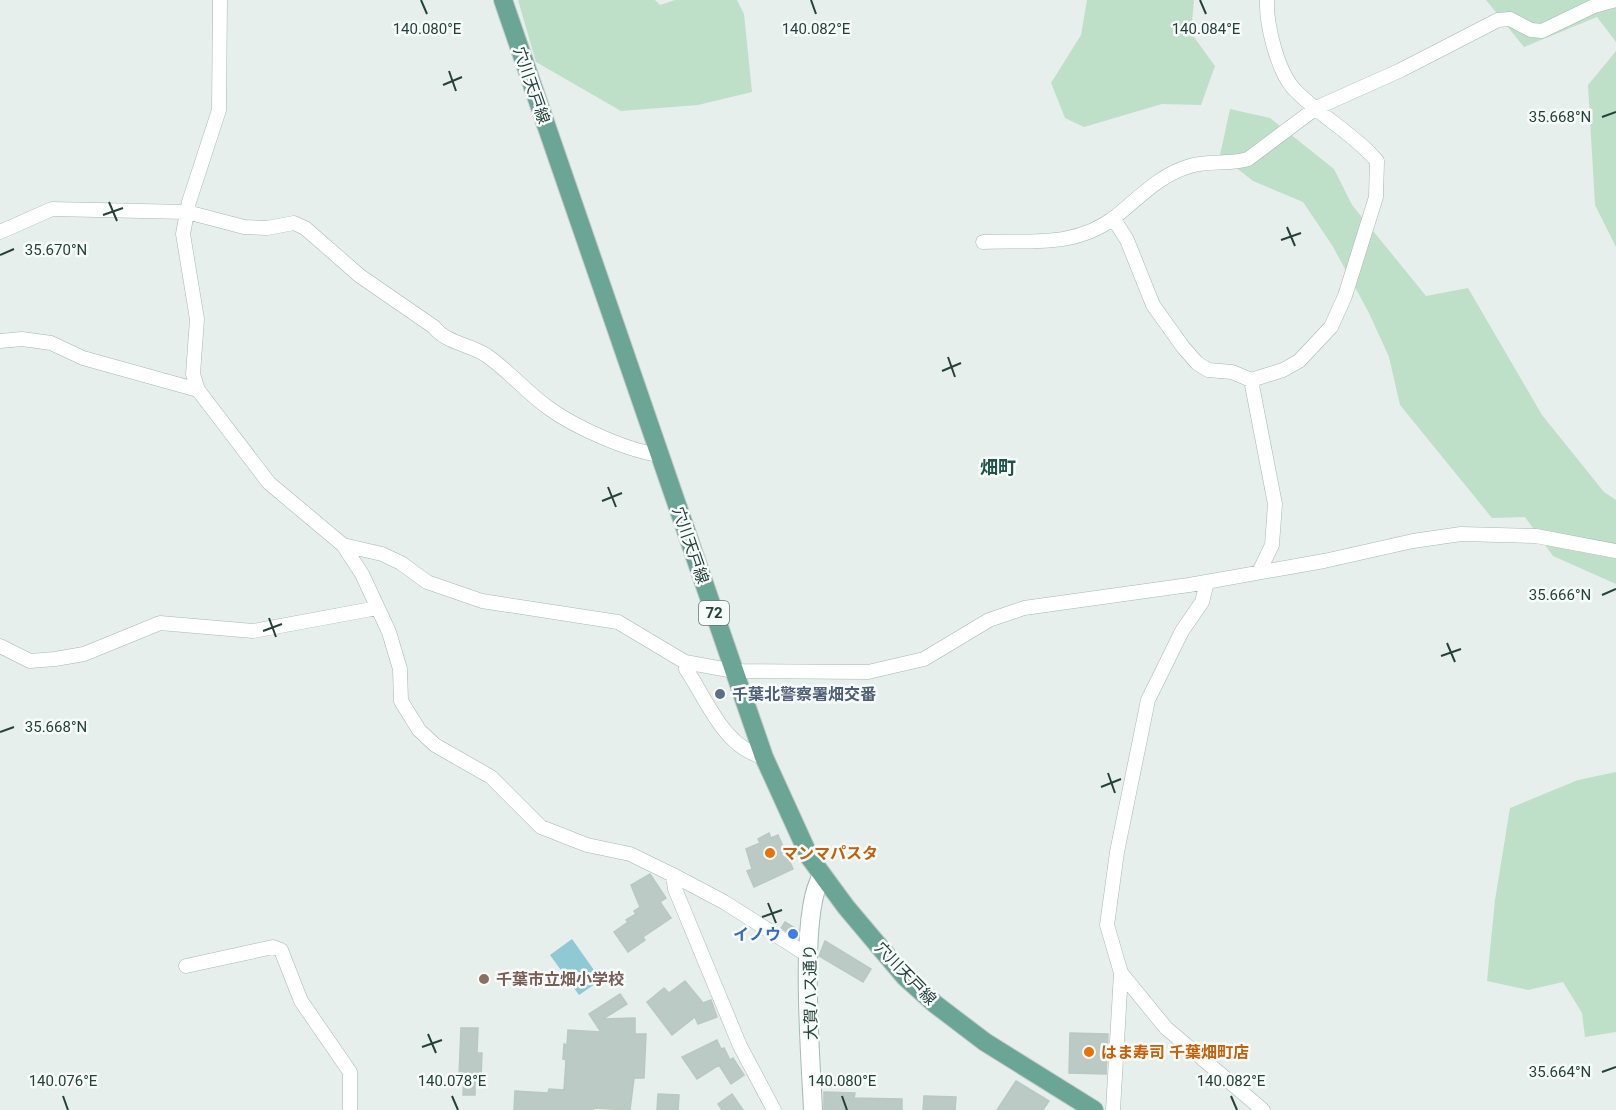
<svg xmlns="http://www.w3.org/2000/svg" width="1616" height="1110" font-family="Roboto,'Noto Sans JP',sans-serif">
  <rect width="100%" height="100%" fill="#e6efeb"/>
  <path fill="#bfe0c8" d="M 518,0 L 655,0 L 660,5 L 675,0 L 737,0 L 744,14 L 752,92 L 698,105 L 621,111 L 536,62 Z
    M 1087,0 L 1194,0 L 1191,33 L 1215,66 L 1201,105 L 1162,104 L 1084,127 L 1065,118 L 1051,83 L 1081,35 Z
    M 1486,0 L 1616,0 L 1616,42 L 1597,17 L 1524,47 Z
    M 1616,51 L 1616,247 L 1595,205 L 1588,85 Z
    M 1230,109 L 1270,118 L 1334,169 L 1352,205 L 1426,296 L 1468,288 L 1542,415 L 1604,492 L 1616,500 L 1616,584 L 1553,556 L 1525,517 L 1492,518 L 1400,405 L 1389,357 L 1369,313 L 1332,245 L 1303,202 L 1253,181 L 1220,155 Z
    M 1616,772 L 1616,1032 L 1585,1037 L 1582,1013 L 1563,982 L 1528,990 L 1487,981 L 1495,900 L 1510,808 L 1578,780 Z"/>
  <path fill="#8ec9d4" d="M 572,939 L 601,980 L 579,995 L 550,955 Z"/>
  <path fill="#bbcac4" stroke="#b8c9c2" stroke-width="1.5" d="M 769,833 L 771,838 L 778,835 L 793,869 L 754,887 L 747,871 L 752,869 L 746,849 L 760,843 L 758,839 Z
    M 650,874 L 666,898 L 660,902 L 671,918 L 643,937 L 645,940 L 628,952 L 614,932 L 628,922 L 626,920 L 636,914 L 634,911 L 640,907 L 631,885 Z
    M 785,922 L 798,930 L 796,937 L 781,928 Z
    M 825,941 L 871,969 L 863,982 L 819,956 Z
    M 685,981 L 703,1003 L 711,1000 L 717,1017 L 698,1024 L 695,1017 L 672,1035 L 647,1002 L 664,988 L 669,993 Z
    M 620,994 L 627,1004 L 603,1019 L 635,1018 L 635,1034 L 646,1034 L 644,1078 L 634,1078 L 630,1110 L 594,1108 L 593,1110 L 514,1110 L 515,1091 L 548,1093 L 549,1089 L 564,1090 L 566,1060 L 563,1059 L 564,1044 L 567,1045 L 568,1030 L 601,1032 L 589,1014 Z
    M 461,1028 L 478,1028 L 477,1053 L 482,1053 L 481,1078 L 475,1078 L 475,1095 L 463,1095 L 464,1077 L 459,1077 Z
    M 1070,1033 L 1108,1034 L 1106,1074 L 1069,1073 Z
    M 717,1040 L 721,1049 L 724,1048 L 730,1060 L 733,1058 L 744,1075 L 731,1084 L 719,1065 L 697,1079 L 682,1057 Z
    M 1016,1081 L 1049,1101 L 1043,1110 L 997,1110 Z
    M 824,1092 L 855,1093 L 854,1098 L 902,1099 L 902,1110 L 824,1110 Z
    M 658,1094 L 679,1095 L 678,1110 L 657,1110 Z
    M 732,1094 L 743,1110 L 722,1110 L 718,1104 Z
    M 924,1096 L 956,1097 L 955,1110 L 923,1110 Z"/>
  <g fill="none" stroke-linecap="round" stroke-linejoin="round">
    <g stroke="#a8b8b2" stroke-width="15">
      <path id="street" d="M 220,0 L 219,110 L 189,202 L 183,234 L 197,319 L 193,374 L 198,390 L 269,483 L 343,545 L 382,554 L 401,563 L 427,582 L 482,601 L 618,622 L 685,662 L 734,671 L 868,672 L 924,659 L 989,620 L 1024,608 L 1189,585 L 1324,561 L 1413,541 L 1461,534 L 1536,536 L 1616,551
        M 1113,218 L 1127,240 L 1153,305 L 1183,347 L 1197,363 L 1208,370 L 1232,372 L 1251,380 L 1283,370 L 1299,361 L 1331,327 L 1345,296 L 1376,197 L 1377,161 C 1353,133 1318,115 1293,88 C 1277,69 1266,24 1267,0
        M 0,232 L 52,209 L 187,212 L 244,227 L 267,228 L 294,223 L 305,228 L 360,276 L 434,327 C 446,343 469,344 486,355 C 509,371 527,393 550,409 C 575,427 630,452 661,455
        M 983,242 C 1029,240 1075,248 1115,217 C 1139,198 1159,175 1190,166 C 1209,160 1229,165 1248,159 L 1316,108 L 1401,70 L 1498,20 L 1510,19 L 1531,30 L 1542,31 L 1594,6 L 1616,0
        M 0,341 L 22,339 L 51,343 L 83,358 L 198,390
        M 1251,380 L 1275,504 L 1272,545 L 1259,572
        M 343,545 L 362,574 L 389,632 L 400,669 L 401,701 L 419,730 L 435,745 L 491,777 L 541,827 L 587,845 L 630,854 L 673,875 L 675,889 L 740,1046 L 774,1110
        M 0,646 L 30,661 L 55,659 L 84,654 L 160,623 L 253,631 L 377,608
        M 685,662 L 686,669 C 707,700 724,748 764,757
        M 673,875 L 724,902 L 809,956
        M 186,966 L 273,947 L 281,950 L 301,1001 L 350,1072 L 350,1110
        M 1121,973 L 1166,1028 L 1263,1110
        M 1113,1110 L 1121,973 L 1107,925 L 1117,852 L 1148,700 L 1182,631 L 1202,602 L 1207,582"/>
    </g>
    <g stroke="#a4bbb3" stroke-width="20">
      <path id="secondary" d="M 813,1110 C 811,1061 798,911 822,876"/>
    </g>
    <g stroke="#c2cac8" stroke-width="20">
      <path id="primary" d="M 503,0 L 764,757 L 810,858 L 846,907 L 905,977 L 935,1004 L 985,1042 L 1094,1110"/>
    </g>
    <use href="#street" stroke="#fff" stroke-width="14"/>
    <use href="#secondary" stroke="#fff" stroke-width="18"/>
    <use href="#primary" stroke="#6aa596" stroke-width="18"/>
  </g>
  <path fill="none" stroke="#24423a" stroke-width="2" d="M 421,0 L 427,14M 811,0 L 816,14M 1200,0 L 1206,14M 449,71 L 456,91M 443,85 L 462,77M 1602,117 L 1616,112M 109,202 L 117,221M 103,215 L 123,208M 1287,227 L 1295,246M 1281,240 L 1301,233M 0,255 L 14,249M 948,357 L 955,377M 942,371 L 961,363M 608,487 L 616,507M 602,501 L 622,493M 1602,595 L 1616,589M 269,618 L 276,637M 263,631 L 282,624M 1447,643 L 1455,662M 1441,656 L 1461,649M 0,732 L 14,727M 1108,773 L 1115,793M 1101,787 L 1121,779M 768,903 L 776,923M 762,917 L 782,910M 428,1034 L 436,1053M 422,1047 L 442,1040M 1602,1072 L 1616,1067M 63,1096 L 68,1110M 452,1096 L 458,1110M 842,1096 L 847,1110M 1231,1096 L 1237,1110"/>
  <circle fill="#5c6f8a" stroke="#f7fbf9" stroke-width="2" cx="720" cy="694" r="6"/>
  <g fill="#e8710a" stroke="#f7fbf9" stroke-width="2">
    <circle cx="770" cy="853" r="6"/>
    <circle cx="1089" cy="1052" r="6"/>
  </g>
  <circle fill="#3f7fe0" stroke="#f7fbf9" stroke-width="2" cx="793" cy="934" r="6"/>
  <circle fill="#8d6e63" stroke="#f7fbf9" stroke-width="2" cx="484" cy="979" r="6"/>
  <g text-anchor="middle" stroke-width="5" stroke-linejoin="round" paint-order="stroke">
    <rect fill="#f7fbf9" stroke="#637a73" stroke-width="1.5" x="699" y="601" width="30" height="24" rx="4.5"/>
    <g font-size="15" font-weight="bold" fill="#24423a">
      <text x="714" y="618">72</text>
    </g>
    <g font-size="16" fill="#24423a" stroke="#f7fbf9">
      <text transform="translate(532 85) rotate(71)" y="6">穴川天戸線</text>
      <text transform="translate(691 545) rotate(71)" y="6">穴川天戸線</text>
      <text transform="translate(906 973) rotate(46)" y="6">穴川天戸線</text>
      <text transform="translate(810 992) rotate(-91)" y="6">大賀ハス通り</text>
    </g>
    <g font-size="16" font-weight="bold" fill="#4e5e75" stroke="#f7fbf9" text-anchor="start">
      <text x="732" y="700">千葉北警察署畑交番</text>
    </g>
    <g font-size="16" font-weight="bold" fill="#c56008" stroke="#f7fbf9" text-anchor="start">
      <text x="782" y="859">マンマパスタ</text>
      <text x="1101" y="1058">はま寿司 千葉畑町店</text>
    </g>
    <g font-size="16" font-weight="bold" fill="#366cbe" stroke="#f7fbf9" text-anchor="end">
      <text x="781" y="940">イノウ</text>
    </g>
    <g font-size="16" font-weight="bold" fill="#785e54" stroke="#f7fbf9" text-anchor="start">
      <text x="496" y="985">千葉市立畑小学校</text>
    </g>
    <g font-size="18" font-weight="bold" fill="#1f5548" stroke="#f7fbf9">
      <text x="998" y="474">畑町</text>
    </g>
  </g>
  <g font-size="15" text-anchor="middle" fill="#24423a" stroke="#f7fbf9" stroke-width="5" stroke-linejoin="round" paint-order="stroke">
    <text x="427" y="34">140.080°E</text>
    <text x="816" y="34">140.082°E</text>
    <text x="1206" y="34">140.084°E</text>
    <text x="1560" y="122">35.668°N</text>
    <text x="56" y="255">35.670°N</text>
    <text x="1560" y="600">35.666°N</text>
    <text x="56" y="732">35.668°N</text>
    <text x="1560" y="1077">35.664°N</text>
    <text x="63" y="1086">140.076°E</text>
    <text x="452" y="1086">140.078°E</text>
    <text x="842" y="1086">140.080°E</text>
    <text x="1231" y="1086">140.082°E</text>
  </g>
</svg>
